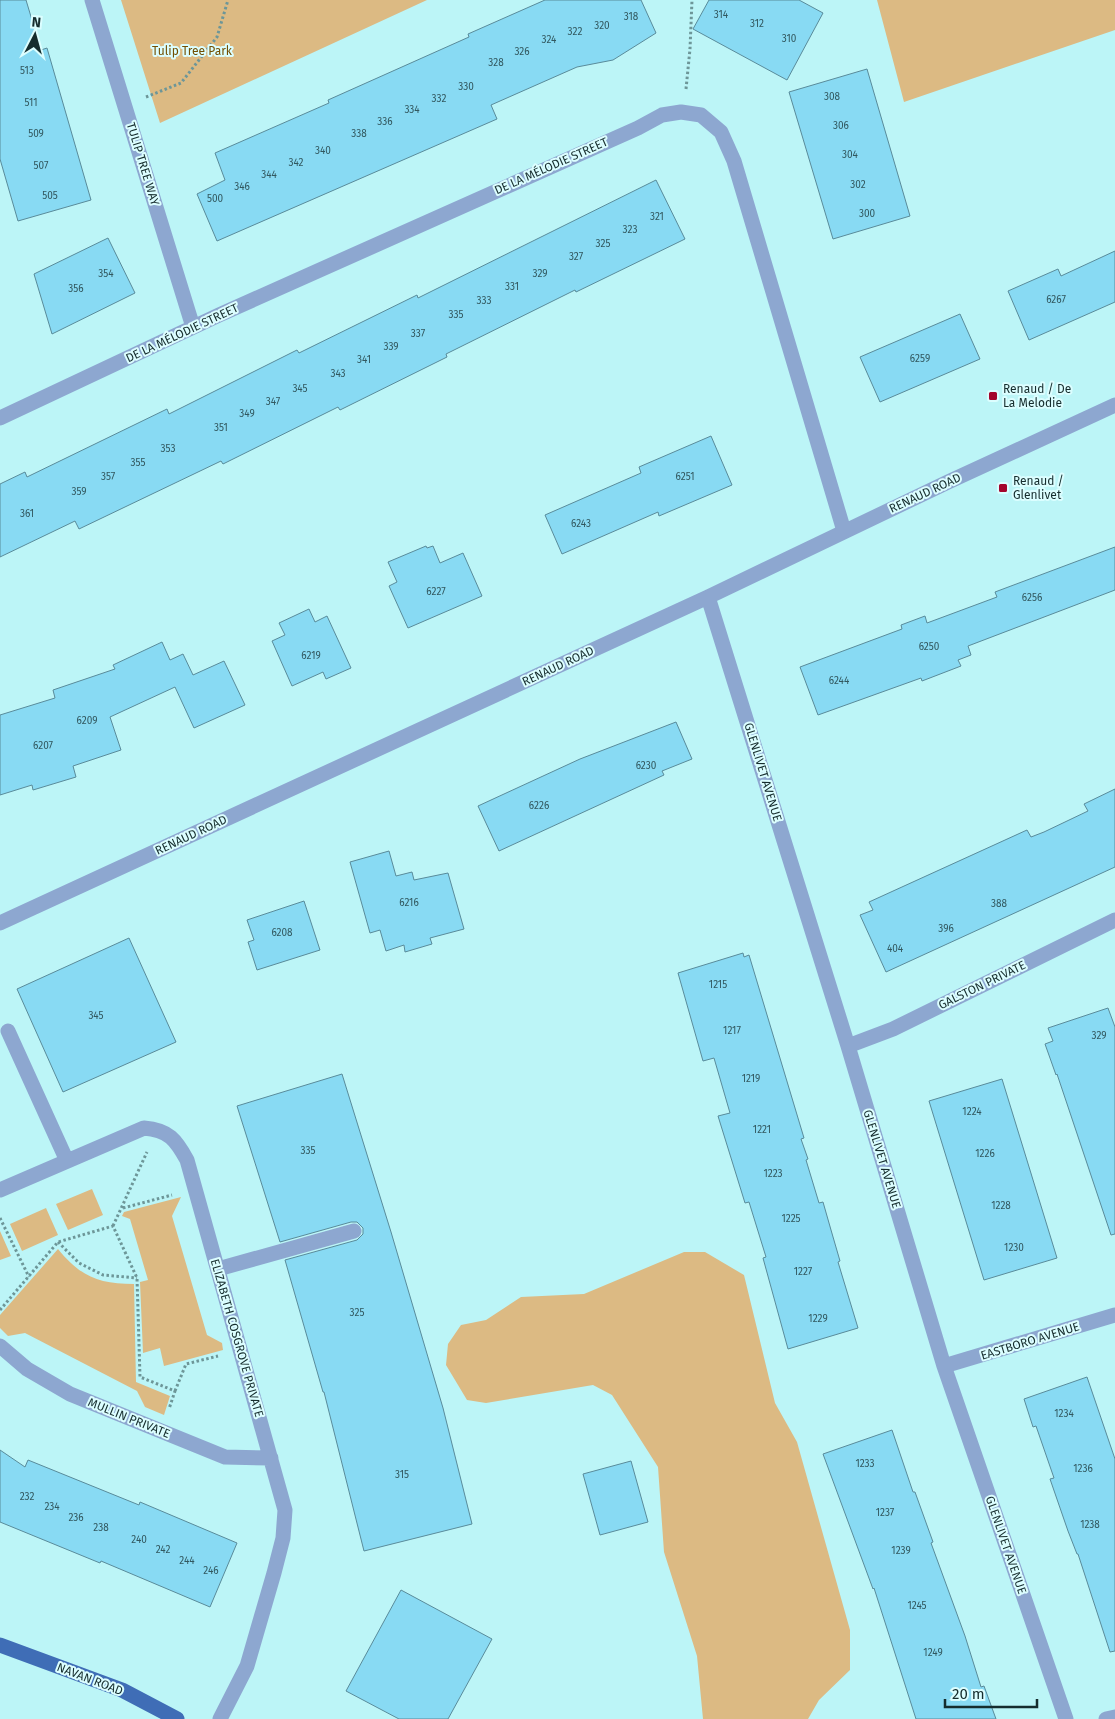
<svg xmlns="http://www.w3.org/2000/svg" width="1115" height="1719" font-family="'Fira Sans',sans-serif">
  <rect width="100%" height="100%" fill="#bcf5f7"/>
  <path fill="#dcba83" d="M 121,0 L 427,0 L 160,123 Z
    M 877,0 L 1115,0 L 1115,30 L 904,102 Z
    M 92,1189 L 103,1215 L 68,1230 L 56,1204 Z
    M 181,1197 L 172,1216 L 207,1335 L 222,1343 L 223,1350 L 164,1366 L 160,1348 L 143,1353 L 140,1282 L 148,1280 L 130,1219 L 122,1216 L 124,1212 Z
    M 46,1208 L 58,1235 L 22,1251 L 10,1224 Z
    M 0,1231 L 11,1256 L 0,1260 Z
    M 58,1249 C 80,1276 98,1284 134,1284 L 136,1382 L 170,1396 L 164,1415 L 145,1407 L 137,1391 L 25,1333 L 8,1336 L 0,1328 L 0,1315 Z
    M 684,1252 L 705,1252 L 744,1275 L 775,1403 L 797,1442 L 850,1630 L 850,1670 L 819,1700 L 808,1719 L 703,1719 L 697,1656 L 664,1552 L 658,1467 L 612,1395 L 593,1385 L 486,1403 L 467,1400 L 446,1365 L 448,1344 L 461,1325 L 486,1320 L 521,1297 L 584,1294 Z"/>
  <path fill="#88daf3" stroke="#598b9a" d="M 0,0 L 26,0 L 41,50 L 47,48 L 91,200 L 18,221 L 0,159 Z
    M 545,0 L 641,0 L 656,33 L 613,60 L 577,67 L 491,105 L 497,119 L 217,241 L 197,194 L 225,180 L 215,153 L 329,103 L 328,100 L 469,37 L 468,34 Z
    M 709,0 L 799,0 L 823,13 L 787,80 L 693,29 Z
    M 867,69 L 910,216 L 833,239 L 789,92 Z
    M 656,180 L 685,239 L 576,292 L 575,290 L 446,354 L 447,357 L 340,410 L 338,407 L 223,464 L 221,461 L 79,529 L 75,521 L 0,557 L 0,484 L 25,472 L 27,477 L 167,409 L 169,414 L 297,350 L 299,353 L 417,295 L 418,298 Z
    M 108,238 L 135,293 L 52,334 L 34,274 Z
    M 1115,251 L 1115,302 L 1029,340 L 1008,291 L 1058,269 L 1061,276 Z
    M 960,314 L 980,359 L 880,402 L 860,357 Z
    M 711,436 L 732,485 L 659,516 L 658,512 L 562,554 L 545,515 L 641,473 L 639,467 Z
    M 426,546 L 427,548 L 433,546 L 440,563 L 463,553 L 482,596 L 408,628 L 389,586 L 397,582 L 388,562 Z
    M 1115,547 L 1115,590 L 968,646 L 971,655 L 958,660 L 961,666 L 922,681 L 921,678 L 818,715 L 800,667 L 902,629 L 901,625 L 925,616 L 927,623 L 997,597 L 995,592 Z
    M 309,609 L 315,622 L 327,616 L 351,668 L 326,679 L 323,672 L 292,686 L 272,641 L 285,635 L 279,623 Z
    M 162,642 L 170,660 L 183,654 L 193,675 L 224,661 L 245,705 L 194,728 L 175,687 L 110,717 L 121,750 L 73,766 L 76,777 L 33,790 L 32,785 L 0,795 L 0,715 L 55,698 L 53,690 L 115,669 L 113,665 Z
    M 676,722 L 692,759 L 662,771 L 664,775 L 499,851 L 478,806 L 580,759 Z
    M 1115,789 L 1115,867 L 886,972 L 860,915 L 873,910 L 869,902 L 1027,830 L 1031,837 L 1044,832 L 1088,811 L 1084,804 Z
    M 389,851 L 396,876 L 412,872 L 414,880 L 448,873 L 464,929 L 430,938 L 432,944 L 405,952 L 404,945 L 386,951 L 380,930 L 370,933 L 350,862 Z
    M 304,901 L 320,950 L 257,970 L 248,942 L 254,940 L 247,920 Z
    M 129,938 L 176,1042 L 63,1092 L 17,989 Z
    M 743,953 L 744,957 L 749,955 L 804,1138 L 801,1139 L 808,1159 L 806,1160 L 819,1203 L 823,1202 L 831,1230 L 840,1261 L 838,1262 L 858,1328 L 788,1349 L 763,1258 L 766,1257 L 749,1202 L 745,1203 L 718,1116 L 730,1113 L 714,1058 L 703,1061 L 678,973 Z
    M 1108,1008 L 1115,1027 L 1115,1234 L 1111,1235 L 1057,1074 L 1056,1075 L 1045,1044 L 1053,1041 L 1048,1028 Z
    M 342,1074 L 391,1232 L 443,1408 L 472,1524 L 364,1551 L 324,1392 L 323,1392 L 285,1260 L 357,1240 L 363,1234 L 363,1228 L 357,1222 L 351,1222 L 280,1242 L 237,1106 Z
    M 1002,1079 L 1057,1258 L 984,1280 L 929,1101 Z
    M 1087,1377 L 1115,1459 L 1115,1651 L 1110,1652 L 1078,1554 L 1077,1554 L 1068,1531 L 1050,1479 L 1054,1478 L 1036,1426 L 1033,1427 L 1024,1399 Z
    M 892,1430 L 913,1492 L 915,1492 L 933,1542 L 931,1543 L 965,1636 L 981,1687 L 984,1686 L 996,1719 L 916,1719 L 874,1588 L 873,1589 L 823,1454 Z
    M 0,1450 L 25,1467 L 28,1460 L 139,1505 L 140,1502 L 237,1543 L 210,1607 L 101,1561 L 100,1563 L 0,1522 Z
    M 631,1461 L 648,1522 L 600,1535 L 583,1474 Z
    M 401,1590 L 492,1639 L 448,1719 L 399,1719 L 346,1691 Z"/>
  <g fill="none" stroke-linecap="round" stroke-linejoin="round">
    <path stroke="#6d9698" stroke-width="3" stroke-dasharray="2.5 2.5" stroke-linecap="butt" d="M 686,89 L 690,49 L 692,0
      M 146,97 L 181,83 L 217,37 L 228,0
      M 123,1208 L 172,1195
      M 0,1218 L 29,1277
      M 113,1226 L 147,1152
      M 58,1242 L 79,1263 L 103,1275 L 137,1278
      M 0,1310 L 58,1242 L 113,1226 L 137,1278 L 140,1377 L 175,1391 L 169,1409
      M 175,1391 L 186,1364 L 218,1356"/>
    <path stroke="#8da7d0" stroke-width="15" d="M 92,0 L 193,327
      M 0,418 L 219,315 L 638,128 L 662,115 L 681,112 L 701,115 L 721,132 L 734,161 L 844,531
      M 708,597 L 848,1046 L 944,1366 L 1066,1719
      M 0,923 L 708,597 L 948,482 L 1115,405
      M 8,1031 L 67,1161
      M 848,1046 L 893,1029 L 1115,920
      M 0,1190 L 144,1128 C 169,1130 176,1140 187,1160 L 285,1510 L 283,1538 L 274,1573 L 247,1666 L 220,1719
      M 218,1269 L 354,1231
      M 0,1346 L 27,1369 L 70,1394 L 161,1431 L 225,1457 L 271,1458
      M 944,1366 L 1115,1315
      M 1106,1719 L 1115,1717"/>
    <path stroke="#3f6db6" stroke-width="15" d="M 0,1645 L 122,1690 L 177,1719"/>
  </g>
  <g fill="#a3052c" stroke="#dcfeff" stroke-width="2">
    <rect x="988" y="391" width="10" height="10" rx="2.5"/>
    <rect x="998" y="483" width="10" height="10" rx="2.5"/>
  </g>
  <g text-anchor="middle" stroke-width="4" stroke-linejoin="round" paint-order="stroke">
    <g font-size="10" fill="#32585f">
      <text x="721" y="18">314</text>
      <text x="631" y="20">318</text>
      <text x="757" y="27">312</text>
      <text x="602" y="29">320</text>
      <text x="575" y="35">322</text>
      <text x="789" y="42">310</text>
      <text x="549" y="43">324</text>
      <text x="522" y="55">326</text>
      <text x="496" y="66">328</text>
      <text x="27" y="74">513</text>
      <text x="466" y="90">330</text>
      <text x="832" y="100">308</text>
      <text x="439" y="102">332</text>
      <text x="31" y="106">511</text>
      <text x="412" y="113">334</text>
      <text x="385" y="125">336</text>
      <text x="841" y="129">306</text>
      <text x="36" y="137">509</text>
      <text x="359" y="137">338</text>
      <text x="323" y="154">340</text>
      <text x="850" y="158">304</text>
      <text x="296" y="166">342</text>
      <text x="41" y="169">507</text>
      <text x="269" y="178">344</text>
      <text x="858" y="188">302</text>
      <text x="242" y="190">346</text>
      <text x="50" y="199">505</text>
      <text x="215" y="202">500</text>
      <text x="867" y="217">300</text>
      <text x="657" y="220">321</text>
      <text x="630" y="233">323</text>
      <text x="603" y="247">325</text>
      <text x="576" y="260">327</text>
      <text x="106" y="277">354</text>
      <text x="540" y="277">329</text>
      <text x="512" y="290">331</text>
      <text x="76" y="292">356</text>
      <text x="1056" y="303">6267</text>
      <text x="484" y="304">333</text>
      <text x="456" y="318">335</text>
      <text x="418" y="337">337</text>
      <text x="391" y="350">339</text>
      <text x="920" y="362">6259</text>
      <text x="364" y="363">341</text>
      <text x="338" y="377">343</text>
      <text x="300" y="392">345</text>
      <text x="273" y="405">347</text>
      <text x="247" y="417">349</text>
      <text x="221" y="431">351</text>
      <text x="168" y="452">353</text>
      <text x="138" y="466">355</text>
      <text x="108" y="480">357</text>
      <text x="685" y="480">6251</text>
      <text x="79" y="495">359</text>
      <text x="27" y="517">361</text>
      <text x="581" y="527">6243</text>
      <text x="436" y="595">6227</text>
      <text x="1032" y="601">6256</text>
      <text x="929" y="650">6250</text>
      <text x="311" y="659">6219</text>
      <text x="839" y="684">6244</text>
      <text x="87" y="724">6209</text>
      <text x="43" y="749">6207</text>
      <text x="646" y="769">6230</text>
      <text x="539" y="809">6226</text>
      <text x="409" y="906">6216</text>
      <text x="999" y="907">388</text>
      <text x="946" y="932">396</text>
      <text x="282" y="936">6208</text>
      <text x="895" y="952">404</text>
      <text x="718" y="988">1215</text>
      <text x="96" y="1019">345</text>
      <text x="732" y="1034">1217</text>
      <text x="1099" y="1039">329</text>
      <text x="751" y="1082">1219</text>
      <text x="972" y="1115">1224</text>
      <text x="762" y="1133">1221</text>
      <text x="308" y="1154">335</text>
      <text x="985" y="1157">1226</text>
      <text x="773" y="1177">1223</text>
      <text x="1001" y="1209">1228</text>
      <text x="791" y="1222">1225</text>
      <text x="1014" y="1251">1230</text>
      <text x="803" y="1275">1227</text>
      <text x="357" y="1316">325</text>
      <text x="818" y="1322">1229</text>
      <text x="1064" y="1417">1234</text>
      <text x="865" y="1467">1233</text>
      <text x="1083" y="1472">1236</text>
      <text x="402" y="1478">315</text>
      <text x="27" y="1500">232</text>
      <text x="52" y="1510">234</text>
      <text x="885" y="1516">1237</text>
      <text x="76" y="1521">236</text>
      <text x="1090" y="1528">1238</text>
      <text x="101" y="1531">238</text>
      <text x="139" y="1543">240</text>
      <text x="163" y="1553">242</text>
      <text x="901" y="1554">1239</text>
      <text x="187" y="1564">244</text>
      <text x="211" y="1574">246</text>
      <text x="917" y="1609">1245</text>
      <text x="933" y="1656">1249</text>
    </g>
    <g font-size="12" fill="#724f02" stroke="#dcfeff">
      <text x="192" y="55">Tulip Tree Park</text>
    </g>
    <g font-size="12" fill="#162d2e" stroke="#dcfeff">
      <text transform="translate(143 164) rotate(73)" y="4">TULIP TREE WAY</text>
      <text transform="translate(551 166) rotate(-24)" y="4">DE LA MÉLODIE STREET</text>
      <text transform="translate(182 333) rotate(-25)" y="4">DE LA MÉLODIE STREET</text>
      <text transform="translate(925 493) rotate(-25)" y="4">RENAUD ROAD</text>
      <text transform="translate(558 666) rotate(-25)" y="4">RENAUD ROAD</text>
      <text transform="translate(763 772) rotate(73)" y="4">GLENLIVET AVENUE</text>
      <text transform="translate(191 835) rotate(-25)" y="4">RENAUD ROAD</text>
      <text transform="translate(982 985) rotate(-26)" y="4">GALSTON PRIVATE</text>
      <text transform="translate(882 1159) rotate(73)" y="4">GLENLIVET AVENUE</text>
      <text transform="translate(237 1338) rotate(74)" y="4">ELIZABETH COSGROVE PRIVATE</text>
      <text transform="translate(1030 1341) rotate(-17)" y="4">EASTBORO AVENUE</text>
      <text transform="translate(129 1418) rotate(22)" y="4">MULLIN PRIVATE</text>
      <text transform="translate(1006 1545) rotate(71)" y="4">GLENLIVET AVENUE</text>
      <text transform="translate(90 1679) rotate(21)" y="4">NAVAN ROAD</text>
    </g>
    <g font-size="12" fill="#162d2e" stroke="#dcfeff" text-anchor="start">
      <text x="1003" y="393">Renaud / De<tspan x="1003" dy="14">La Melodie</tspan></text>
      <text x="1013" y="485">Renaud /<tspan x="1013" dy="14">Glenlivet</tspan></text>
    </g>
  </g>
  <g transform="translate(35 35) rotate(6)" stroke="#dcfeff" stroke-width="4" paint-order="stroke">
  <path d="M0-4L9 19L0 12L-9 19Z" fill="#162d2e"/>
  <text y="-8" font-size="14" font-weight="bold" text-anchor="middle" fill="#162d2e">N</text>
  </g>
  <path d="M945 1699v8h92v-8" fill="none" stroke="#162d2e" stroke-width="2.5"/>
  <text x="952" y="1699" font-size="15" fill="#162d2e" stroke="#dcfeff" stroke-width="4" paint-order="stroke">20 m</text>
</svg>
